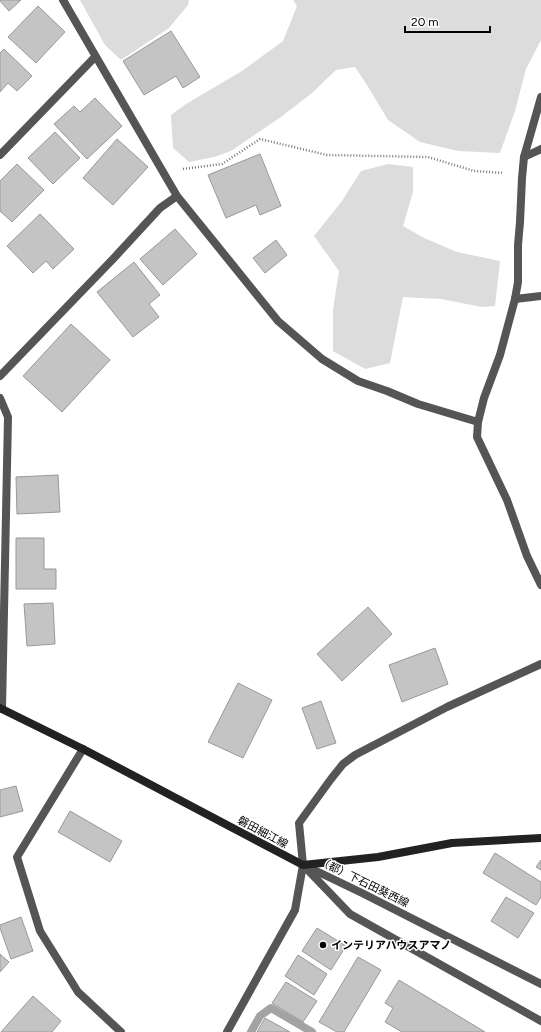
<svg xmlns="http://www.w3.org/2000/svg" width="541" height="1032" font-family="Figtree,'Noto Sans JP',sans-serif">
  <rect width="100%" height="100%" fill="#fff"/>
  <path fill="#dcdcdc" d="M 80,0 L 189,0 L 188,5 L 169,28 L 121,60 L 105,45 Z
    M 293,0 L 541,0 L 541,40 L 526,69 L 515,111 L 500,153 L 458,151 L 420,142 L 388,120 L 367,85 L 355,67 L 336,70 L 312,93 L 281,117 L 231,151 L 214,157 L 189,162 L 173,148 L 171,115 L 186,104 L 242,71 L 283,41 L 297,6 Z
    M 388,164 L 413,167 L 413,192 L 403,226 L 424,238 L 457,252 L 500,261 L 495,306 L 482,307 L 441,299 L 403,297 L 390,363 L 365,369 L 333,351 L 333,310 L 339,271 L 314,236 L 342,201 L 361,171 Z"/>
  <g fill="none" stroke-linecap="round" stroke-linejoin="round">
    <path stroke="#a3a3a3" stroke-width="8" d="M 251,1032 L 260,1016 L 271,1008 L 312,1032"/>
  </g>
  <path fill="#c4c4c4" stroke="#999" d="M 0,0 L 21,0 L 9,11 L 0,1 Z
    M 38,6 L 65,32 L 36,63 L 8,37 Z
    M 171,31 L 200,77 L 183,88 L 176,76 L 144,95 L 123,61 Z
    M 4,49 L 32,76 L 17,91 L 8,83 L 0,92 L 0,53 Z
    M 95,98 L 122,126 L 87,159 L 54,124 L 74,106 L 80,112 Z
    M 55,132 L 80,158 L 53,184 L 28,158 Z
    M 117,139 L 148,167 L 113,205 L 83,178 Z
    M 260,154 L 281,206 L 260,215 L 256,205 L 226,218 L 208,175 Z
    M 17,164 L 44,190 L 12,222 L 0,211 L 0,181 Z
    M 40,214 L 74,249 L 53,269 L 46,261 L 33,273 L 7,246 Z
    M 175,229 L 197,254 L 163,285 L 140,259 Z
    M 276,240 L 287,255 L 265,273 L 253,258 Z
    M 134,262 L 160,295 L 149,304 L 159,317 L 133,337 L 97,292 Z
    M 71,324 L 110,360 L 62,412 L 23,376 Z
    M 58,475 L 60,512 L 17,514 L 16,477 Z
    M 16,538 L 44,538 L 44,569 L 56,569 L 56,589 L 16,589 Z
    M 53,603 L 55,644 L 27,646 L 24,604 Z
    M 368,607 L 392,634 L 342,681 L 317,654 Z
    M 435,648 L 448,684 L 402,702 L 389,665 Z
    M 238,683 L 272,700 L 243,758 L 208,742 Z
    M 321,701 L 336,743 L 317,749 L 302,708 Z
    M 16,786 L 23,811 L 0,817 L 0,790 Z
    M 70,811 L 122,841 L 110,862 L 58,832 Z
    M 495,853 L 541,882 L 541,897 L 536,905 L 483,873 Z
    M 541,860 L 541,870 L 536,867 Z
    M 506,897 L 534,913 L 518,938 L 491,921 Z
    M 21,917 L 33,951 L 11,959 L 0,928 L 0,925 Z
    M 317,928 L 346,946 L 331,970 L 302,951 Z
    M 0,954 L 9,962 L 0,972 Z
    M 298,955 L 327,974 L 314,995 L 285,976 Z
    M 358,957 L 381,970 L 344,1032 L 337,1032 L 319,1022 Z
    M 399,980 L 485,1032 L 402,1032 L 385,1022 L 393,1008 L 385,1003 Z
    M 286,982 L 317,1001 L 303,1022 L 272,1003 Z
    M 33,996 L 61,1021 L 52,1032 L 1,1032 Z
    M 265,1018 L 290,1032 L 257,1032 Z"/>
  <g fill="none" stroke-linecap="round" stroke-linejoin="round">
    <path stroke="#777" stroke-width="2.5" stroke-dasharray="1 2" stroke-linecap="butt" d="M 183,169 L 222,164 L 260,139 L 327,155 L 428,157 L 474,171 L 504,173"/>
    <path stroke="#555" stroke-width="8" d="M 515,299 L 541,296"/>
    <path stroke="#555" stroke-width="8" d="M 63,0 L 177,196 L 278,321 L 322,359 L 358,381 L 387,391 L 418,404 L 478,422
      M 0,155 L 95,57
      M 524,157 L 541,149
      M 520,222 L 518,245 L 518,282 L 515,299 L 500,355 L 484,398 L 478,422 L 477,437 L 507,500 L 527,556 L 541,585
      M 0,376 L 113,259 L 160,208 L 177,196
      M 0,398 L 8,417 L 2,709
      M 83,749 L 17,857 L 40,931 L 78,992 L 121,1032
      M 303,865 L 299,823 L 331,779 L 343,764 L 355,755 L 447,707 L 541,664"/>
    <path stroke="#555" stroke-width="8" d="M 520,222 L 522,178 L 524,157 L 541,97
      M 303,865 L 350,914 L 541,1021
      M 308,867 L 362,893 L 541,984
      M 227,1032 L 295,910 L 303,865"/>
    <path stroke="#222" stroke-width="8" d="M 0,708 L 83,749 L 303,865 L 378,857 L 452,843 L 541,838"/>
  </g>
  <circle fill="#000" stroke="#fff" stroke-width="1.5" cx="323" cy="945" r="4"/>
  <g text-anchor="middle" stroke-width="3" stroke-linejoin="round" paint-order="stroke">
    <g font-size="11" fill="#000" stroke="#fff">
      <text transform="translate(263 832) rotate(28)" y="4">磐田細江線</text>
      <text transform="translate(364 882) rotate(26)" y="4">（都）下石田葵西線</text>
    </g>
    <g font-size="11" font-weight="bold" fill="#000" stroke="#fff" text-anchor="start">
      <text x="331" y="949">インテリアハウスアマノ</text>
    </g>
  </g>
  <path d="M405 26v6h85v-6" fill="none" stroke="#000000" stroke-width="2"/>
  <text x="411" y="26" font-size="12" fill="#000000" stroke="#ffffff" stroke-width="3" paint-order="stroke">20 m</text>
</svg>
